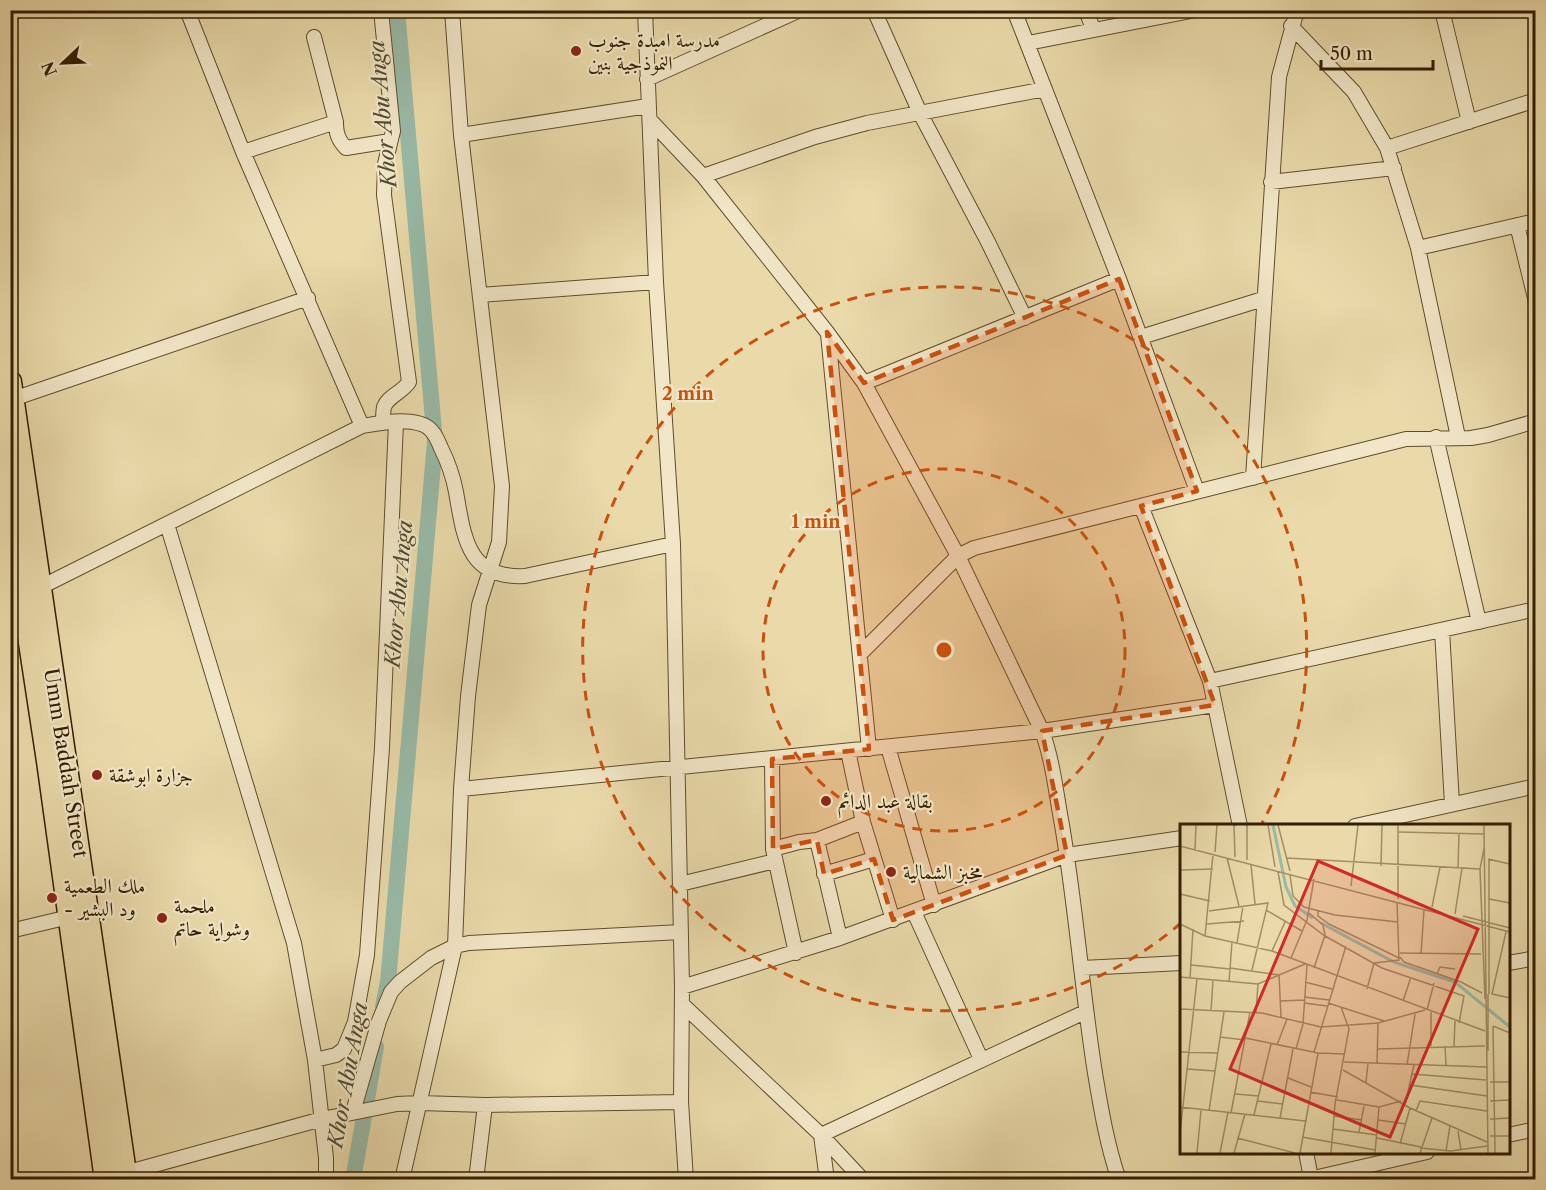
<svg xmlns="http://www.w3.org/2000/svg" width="1546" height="1190" font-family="'Libre Caslon Text',Amiri,serif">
  <rect width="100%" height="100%" fill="#eadaaa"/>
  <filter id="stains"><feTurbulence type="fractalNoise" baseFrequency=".00333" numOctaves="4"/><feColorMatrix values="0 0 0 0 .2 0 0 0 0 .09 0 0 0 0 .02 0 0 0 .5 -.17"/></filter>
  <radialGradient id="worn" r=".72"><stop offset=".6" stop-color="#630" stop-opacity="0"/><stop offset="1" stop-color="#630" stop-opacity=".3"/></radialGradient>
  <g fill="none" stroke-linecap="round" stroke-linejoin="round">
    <path stroke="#98bba8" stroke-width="16" d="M 383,1007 L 388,982 L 435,442 L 397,10
      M 353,1180 L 376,1047"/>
    <g stroke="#614c2a" stroke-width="16">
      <path id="minor" d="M 187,10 L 243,152 L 362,426
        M 381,10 L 393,131 L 385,164 L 384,195 L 409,382 C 403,392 388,396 384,407 C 383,412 383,418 383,423
        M 645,10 L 656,282 L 673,544 L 682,987 L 681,1102 L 686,1180
        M 874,10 L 920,113 L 988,242 L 1025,318
        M 1014,10 L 1119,279 L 1197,491
        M 1086,10 L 1093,29
        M 1442,10 L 1469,122
        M 1291,26 L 1354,92 L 1387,148 L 1536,100
        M 314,37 L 336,122 C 336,133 338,140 346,148 L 390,141
        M 1028,43 L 1196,10
        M 647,79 L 800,10
        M 650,120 L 703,176 L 827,332 L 864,383 L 958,556 L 1042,731 C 1053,761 1056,793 1062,825 C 1076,907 1082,991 1095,1073 C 1101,1109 1107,1145 1119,1180
        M 461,135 L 648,106
        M 1387,148 L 1418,248 L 1458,437
        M 243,152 L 336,122
        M 703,176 L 815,137 L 867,123 L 1045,89
        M 1271,182 L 1394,168
        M 1517,225 L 1536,302
        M 1418,248 L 1536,221
        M 480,295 L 656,282
        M 828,334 L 869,749
        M 1141,337 L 1263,299
        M 864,383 L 1119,279
        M 13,399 L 308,298
        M 1436,437 L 1479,622
        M 1253,478 L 1279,77 L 1297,10
        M 1141,506 L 1210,681 L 1240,826
        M 167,524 L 294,943 L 315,1060 L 326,1158 L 326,1180
        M 39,588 L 362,426 C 380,423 403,418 421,424 C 432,427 437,438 441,448 C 448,462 453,476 456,492 C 464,537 467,579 525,576 L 673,544
        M 1442,630 L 1452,804
        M 860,654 L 958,556 L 974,548 L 1406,439 L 1471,438 L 1488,435 L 1536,421
        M 1210,681 L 1536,609
        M 888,747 L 934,905
        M 848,751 L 863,822 L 893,920
        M 772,759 L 773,849 L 796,953
        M 461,789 L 1042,731 L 1215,705
        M 1355,826 L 1536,786
        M 817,840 L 840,938
        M 773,849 L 799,842 L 817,840 L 863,822
        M 824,874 L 874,859
        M 680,884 L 775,861
        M 914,912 L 981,1059
        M 10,931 L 69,917
        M 1508,963 L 1536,958
        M 1082,968 L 1182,963
        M 682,987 L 840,938 L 1067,855 L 1182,838
        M 682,1004 L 821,1135 L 863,1180
        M 315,1060 L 336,1055 L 344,1049 L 355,1022 L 367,955 L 382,748 L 396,422
        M 353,1112 L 379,1021 L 391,992 L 400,982 L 431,958 L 455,946 L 469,943 L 681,932
        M 1508,1135 L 1536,1129
        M 1306,1152 L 1311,1178
        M 125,1173 L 322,1119 L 397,1104 L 420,1103 L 485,1105 L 681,1102
        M 402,1180 L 455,946 L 461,789 L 468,696 L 479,605 L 499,542 L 502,486 L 461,135 L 452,10
        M 476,1180 L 485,1105
        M 827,1180 L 821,1135 L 1085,1012
        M 1305,1180 L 1427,1152"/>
    </g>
    <g stroke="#331d00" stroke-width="25">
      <path id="primary" d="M 10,382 L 126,1180
        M 10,511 L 48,761 L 106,1180"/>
    </g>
    <use href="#minor" stroke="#f1e7c8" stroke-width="14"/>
    <use href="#primary" stroke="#eadaaa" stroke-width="22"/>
  </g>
  <path fill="#cd500a" fill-opacity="0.2" stroke="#cd500a" stroke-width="4.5" stroke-dasharray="12 8" stroke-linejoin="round" d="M 1119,279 L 1197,491 L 1141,506 L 1215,705 L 1042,731 L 1067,855 L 893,920 L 874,859 L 824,874 L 817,840 L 773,849 L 772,759 L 869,749 L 827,332 L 864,383 Z"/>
  <g fill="none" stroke="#cd500a" stroke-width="3" stroke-dasharray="10 8">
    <circle cx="944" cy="650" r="181"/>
    <path d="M1181 923A362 362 0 1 1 1262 823"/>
  </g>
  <g fill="#8f2418" stroke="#f1e7c8" stroke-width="2">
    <circle cx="576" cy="51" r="6"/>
    <circle cx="97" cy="775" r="6"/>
    <circle cx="826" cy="801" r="6"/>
    <circle cx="891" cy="872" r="6"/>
    <circle cx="52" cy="898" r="6"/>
    <circle cx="162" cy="918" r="6"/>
  </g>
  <g text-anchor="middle" stroke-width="4.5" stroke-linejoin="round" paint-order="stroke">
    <g font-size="20" fill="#331d00" stroke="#f1e7c8" text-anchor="start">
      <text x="588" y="47">مدرسة امبدة جنوب<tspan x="588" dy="23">النموذجية بنين</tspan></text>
      <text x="109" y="782">جزارة ابوشقة</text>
      <text x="838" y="808">بقالة عبد الدائم</text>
      <text x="903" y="879">مخبز الشمالية</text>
      <text x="64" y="893">ملك الطعمية<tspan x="64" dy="23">- ود البشير</tspan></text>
      <text x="174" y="913">ملحمة<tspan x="174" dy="23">وشواية حاتم</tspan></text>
    </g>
    <g font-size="20" fill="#331d00" stroke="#f1e7c8">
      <text transform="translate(66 763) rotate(81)" y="7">Umm Baddah Street</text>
    </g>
    <g font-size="21" font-style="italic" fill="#514c32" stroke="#f1e7c8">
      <text transform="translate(383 114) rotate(-95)" y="7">Khor Abu Anga</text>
      <text transform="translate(399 594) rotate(-85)" y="7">Khor Abu Anga</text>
      <text transform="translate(348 1075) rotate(-80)" y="7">Khor Abu Anga</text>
    </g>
  </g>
  <g transform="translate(1180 824)">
    <rect width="330" height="330" fill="#eadaaa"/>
    <path fill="none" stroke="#98bba8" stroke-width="3" d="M 93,1 L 106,63 L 115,82 L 133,94M 141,99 L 214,138 L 275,158 L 330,203"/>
    <path fill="none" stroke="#a18e66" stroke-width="1.5" d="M 88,1 L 95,43M 98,1 L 110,47M 304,1 L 308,329M 219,8 L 304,10M 0,22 L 330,108M 304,25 L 300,45 L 305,175M 15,26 L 16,1M 35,28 L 37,1M 55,33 L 54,1 L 57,1M 47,34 L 59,82M 107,34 L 300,45M 308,35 L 330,40M 309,35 L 309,170M 67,36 L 67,1M 71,41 L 75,80M 201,42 L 202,1M 278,44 L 279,10M 0,46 L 33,45M 98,48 L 104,81 L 145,112 L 202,144 L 284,172 L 279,199M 110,51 L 113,72 L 124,83 L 155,91 L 218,98M 171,62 L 178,1M 0,70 L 30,77M 218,75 L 218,1M 309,75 L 330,79M 252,83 L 260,43M 86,86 L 122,107M 29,87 L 88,79 L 72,146M 138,87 L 138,92 L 149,100 L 219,134M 129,89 L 143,101 L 145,111 L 134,144M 275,90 L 282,44M 283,92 L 330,104M 0,100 L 25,112 L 92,127 L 305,207M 27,100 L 64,97M 326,108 L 312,170 L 330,174M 25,112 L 33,30M 57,119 L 63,82M 92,127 L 105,98M 220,129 L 301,130M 241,130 L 244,86M 220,133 L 224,138 L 281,158 L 302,169M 111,134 L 127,96 L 134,55M 194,139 L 219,136 L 217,78M 11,141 L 50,145M 50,144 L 99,151 L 101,193M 257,150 L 260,143 L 275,145M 0,153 L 78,160 L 125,140M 10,154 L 13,105M 49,158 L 52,118M 125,158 L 152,165M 187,165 L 194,139M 308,170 L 308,227M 124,173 L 149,176M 100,177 L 124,176M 223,177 L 231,153M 124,179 L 147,182M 148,179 L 204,197M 0,185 L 82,189 L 141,203 L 198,199 L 245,186M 247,186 L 254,159M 31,187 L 33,156M 76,188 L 78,160M 251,188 L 251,222M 313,202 L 315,329M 313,202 L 330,209M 40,213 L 65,216M 65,214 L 138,229 L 165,230M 97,221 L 107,195M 265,222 L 266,241M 274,222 L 275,197M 116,225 L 123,200 L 127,141M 197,225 L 305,222M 0,228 L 37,229M 134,228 L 166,122M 164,238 L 307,243M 197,240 L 198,199M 227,241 L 235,190M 7,245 L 35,247M 163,246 L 230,284 L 307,318M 232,250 L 306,256M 108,254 L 131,263M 186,258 L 188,239M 310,258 L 330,258M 230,261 L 307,272M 130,268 L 158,273M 55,270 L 79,272M 157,276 L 199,283M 78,277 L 103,280M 310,277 L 330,276M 225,281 L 234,241M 0,283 L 125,297M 29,287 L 44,188M 236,287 L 240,277 L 307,287M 51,289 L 70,188M 74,291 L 91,220M 154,292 L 182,296M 100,294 L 113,225M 310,295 L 330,294M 198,296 L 226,300M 153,305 L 197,311M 278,307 L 281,326M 179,308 L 184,282M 0,309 L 17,155M 310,312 L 330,312M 122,313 L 195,326M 57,314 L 115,329M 197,314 L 241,323M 220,320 L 230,284M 240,324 L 271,327 L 307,322M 266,327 L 270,302M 17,329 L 21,286M 40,329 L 48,288M 54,329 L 65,290M 120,329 L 138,229M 151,329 L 155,280 L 169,205 L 161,183M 195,329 L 199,283 L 221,277M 240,329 L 252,294"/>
    <path fill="#d62828" fill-opacity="0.15" stroke="#d62828" stroke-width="3" d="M 138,37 L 298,105 L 210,313 L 50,245 Z"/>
    <rect width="330" height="330" fill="none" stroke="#331d00" stroke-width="3"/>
  </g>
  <circle cx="944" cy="650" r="9" fill="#cd500a" stroke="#f1e7c8" stroke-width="3"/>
  <g font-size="18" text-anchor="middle" font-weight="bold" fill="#cd500a" stroke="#f1e7c8" stroke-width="4.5" stroke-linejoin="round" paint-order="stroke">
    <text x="688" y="400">2 min</text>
    <text x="816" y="528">1 min</text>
  </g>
  <rect width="1546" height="1190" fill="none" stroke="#eadaaa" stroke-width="36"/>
  <rect x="12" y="12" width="1522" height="1166" fill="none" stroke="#331d00" stroke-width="3"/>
  <rect x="18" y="18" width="1510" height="1154" fill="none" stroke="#331d00" stroke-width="1.5"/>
  <g transform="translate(63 63) rotate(247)" stroke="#f1e7c8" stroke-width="4.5" paint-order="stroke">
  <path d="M0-4.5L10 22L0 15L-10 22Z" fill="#331d00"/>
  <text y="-9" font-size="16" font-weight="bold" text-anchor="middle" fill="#331d00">N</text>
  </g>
  <path d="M1321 60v9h112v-9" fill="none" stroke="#331d00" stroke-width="3"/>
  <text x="1330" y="60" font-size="18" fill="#331d00" stroke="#f1e7c8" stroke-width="4.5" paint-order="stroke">50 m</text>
  <rect width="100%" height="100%" filter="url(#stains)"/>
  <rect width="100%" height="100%" fill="url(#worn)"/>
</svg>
